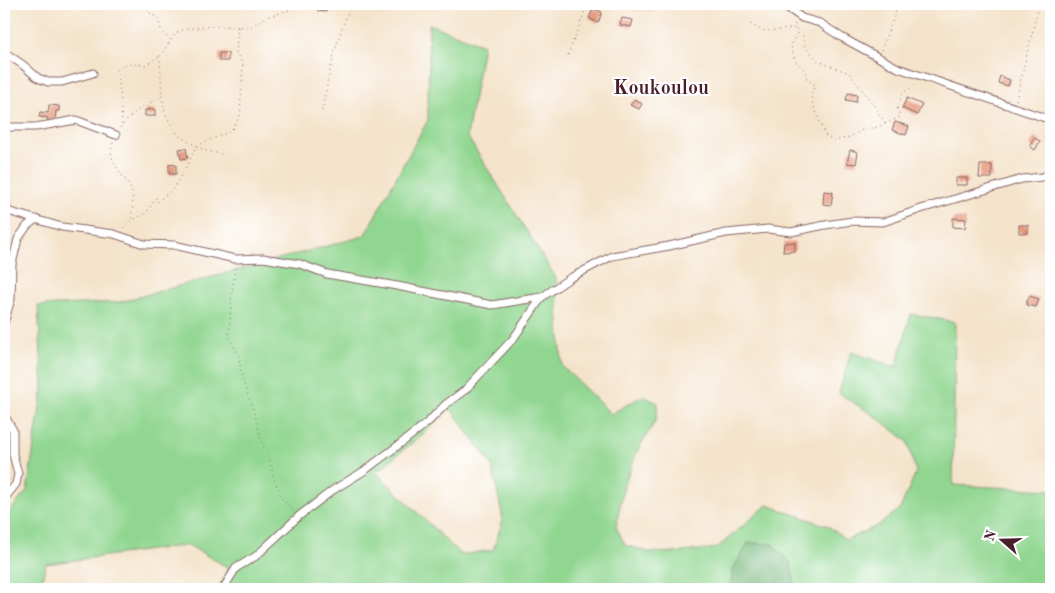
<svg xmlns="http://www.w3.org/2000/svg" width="1055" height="593" font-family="'Old Standard TT',serif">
  <rect width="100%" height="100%" fill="#fff"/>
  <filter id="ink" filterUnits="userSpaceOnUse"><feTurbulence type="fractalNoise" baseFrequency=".02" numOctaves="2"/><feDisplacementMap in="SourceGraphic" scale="10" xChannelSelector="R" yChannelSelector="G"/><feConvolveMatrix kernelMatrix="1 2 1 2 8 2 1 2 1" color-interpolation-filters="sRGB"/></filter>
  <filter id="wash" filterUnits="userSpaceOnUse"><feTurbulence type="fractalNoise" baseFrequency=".0096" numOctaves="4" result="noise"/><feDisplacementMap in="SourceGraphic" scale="20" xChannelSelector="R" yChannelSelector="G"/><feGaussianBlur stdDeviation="1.12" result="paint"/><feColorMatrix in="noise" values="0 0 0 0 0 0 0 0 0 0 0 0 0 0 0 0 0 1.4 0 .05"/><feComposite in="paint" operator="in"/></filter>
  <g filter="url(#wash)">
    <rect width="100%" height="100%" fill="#f4e3ca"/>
    <path fill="#90d690" stroke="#6d7a5e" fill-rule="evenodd" d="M 429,24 L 483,45 L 467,136 L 556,278 L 562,366 L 611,414 L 642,396 L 658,403 L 656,420 L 639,448 L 624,485 L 616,527 L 625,545 L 648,552 L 674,553 L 717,548 L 767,505 L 828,526 L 846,540 L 879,525 L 900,509 L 916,472 L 907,441 L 879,419 L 839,393 L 851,352 L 896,367 L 911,314 L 955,322 L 953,485 L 1051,490 L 1051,589 L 792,589 L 795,585 L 790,562 L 772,544 L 749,543 L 732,571 L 731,589 L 218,589 L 229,568 L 188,545 L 46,564 L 40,587 L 40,589 L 4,589 L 4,518 L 27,491 L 43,388 L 38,306 L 120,302 L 364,236 L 428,120 ZM 450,408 L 492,465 L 503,520 L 493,550 L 461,555 L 376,472 L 422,435 Z"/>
    <path fill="#74b77a" stroke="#5f6b52" d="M 748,543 L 772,544 L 790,562 L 795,585 L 792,589 L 731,589 L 732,571 Z"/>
    <g id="blocks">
      <path fill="#e7967a" d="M 318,4 L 327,4 L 326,12 L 318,11 Z
        M 593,9 L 602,12 L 598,23 L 589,18 Z
        M 622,18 L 633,20 L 631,27 L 620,25 Z
        M 219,53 L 228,53 L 228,61 L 219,61 Z
        M 1000,76 L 1010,80 L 1008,86 L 998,83 Z
        M 848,93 L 857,95 L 856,102 L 846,100 Z
        M 907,98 L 922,105 L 917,115 L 902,108 Z
        M 635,99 L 642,104 L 639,109 L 630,105 Z
        M 49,105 L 59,106 L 59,111 L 56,111 L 55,121 L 47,120 L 48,118 L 39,117 L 40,112 L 48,113 Z
        M 155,109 L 155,116 L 145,116 L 145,110 Z
        M 895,122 L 909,126 L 906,135 L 892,130 Z
        M 1034,138 L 1040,141 L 1035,150 L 1030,146 Z
        M 186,148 L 188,158 L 181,159 L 179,149 Z
        M 850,150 L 858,152 L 856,164 L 847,163 Z
        M 169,164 L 176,165 L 176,174 L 169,174 Z
        M 980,165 L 992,165 L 992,178 L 979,178 Z
        M 956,178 L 967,178 L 967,185 L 956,185 Z
        M 824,191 L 833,192 L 831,205 L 823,204 Z
        M 953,218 L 966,219 L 965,228 L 953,227 Z
        M 1019,225 L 1028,225 L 1028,233 L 1019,233 Z
        M 795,242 L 795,251 L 783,252 L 784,243 Z
        M 1029,296 L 1039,299 L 1036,307 L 1026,305 Z"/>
    </g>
  </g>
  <g filter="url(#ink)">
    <use href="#blocks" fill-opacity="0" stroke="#866463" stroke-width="1"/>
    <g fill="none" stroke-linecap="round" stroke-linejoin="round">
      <g stroke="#866463" stroke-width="9">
        <path id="street" d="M 782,4 L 802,18 L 820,23 L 841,37 L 898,68 L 1051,120
          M 4,52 L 23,65 L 38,78 L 48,82 L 62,82 L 93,73
          M 4,127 L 36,127 L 76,120 L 116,135
          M 4,210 L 62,227 L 114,234 L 144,244 L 174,245 L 235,259 L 263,258 L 300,264 L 327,274 L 397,286 L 492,305 L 542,297
          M 4,323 L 11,299 L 12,264 L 18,239 L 27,226 L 36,219
          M 4,415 L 13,430 L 13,454 L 18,474 L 16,484 L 4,499
          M 223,589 L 236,568 L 256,556 L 299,516 L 333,490 L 364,471 L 404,441 L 428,422 L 446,404 L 465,390 L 513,339 L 542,297 L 570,278 L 612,256 L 669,246 L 726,233 L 768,229 L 791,232 L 825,225 L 852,221 L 883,222 L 921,209 L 1022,179 L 1042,177 L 1051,173"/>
      </g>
      <path stroke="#866463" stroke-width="1" stroke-dasharray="1 4" stroke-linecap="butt" d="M 145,4 L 150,13 L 157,17 L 162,32 L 170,40
        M 609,4 L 627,9 L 656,10 L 661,4
        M 663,4 L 670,10 L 683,4
        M 806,10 L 812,4
        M 750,24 C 754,26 758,29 761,30 C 765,32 790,29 795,28
        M 795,24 L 797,32 L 791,46 L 795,61 L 805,70 L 807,79 L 815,85 L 811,96 L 813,104 L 825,135 L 834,141 L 850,137 L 864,129 L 878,127 L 900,117 L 897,107 L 903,93 L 916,84
        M 238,27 L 236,52 L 243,65 L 240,116 L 231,131 L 196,146 L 179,136 L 172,126 L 165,113 L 162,97 L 160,56 L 176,33 L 185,29 L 213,26 L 250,27 L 267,17 L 289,10 L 288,4
        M 798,33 L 803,36 L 805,46 L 818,61 L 849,73 L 875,107 L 885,123
        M 881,50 L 899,4
        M 568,55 L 587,6 L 608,4
        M 1016,100 L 1039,4
        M 322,111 C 329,74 336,37 352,4
        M 122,125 L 120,91 L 117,69 L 130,64 L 145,65 L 160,56
        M 120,128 C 134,112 141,106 160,98
        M 113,143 C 105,161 126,176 132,192 C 134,200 132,212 131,220
        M 123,228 L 131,221 L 146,213 L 156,198 L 157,202 L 174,188 L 189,162 L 196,146 L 206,151 L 221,154
        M 235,268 L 231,303 L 229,337 L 239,355 L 241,374 L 248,396 L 254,411 L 261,440 L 270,461 L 274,479 L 282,499 L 294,511"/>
      <use href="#street" stroke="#fff" stroke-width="7"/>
    </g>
  </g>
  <g text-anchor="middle" stroke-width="4.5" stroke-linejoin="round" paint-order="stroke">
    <g font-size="20" font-weight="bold" fill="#4a1f2b" stroke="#fff">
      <text x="661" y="94">Koukoulou</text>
    </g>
  </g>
  <rect width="1055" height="593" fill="none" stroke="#fff" stroke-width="20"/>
  <g transform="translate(1002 540) rotate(290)" stroke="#ffffff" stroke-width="4" paint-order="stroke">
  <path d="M0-4L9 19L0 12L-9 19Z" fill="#4a1f2b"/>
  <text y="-8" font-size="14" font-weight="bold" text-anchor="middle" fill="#4a1f2b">N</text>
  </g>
</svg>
